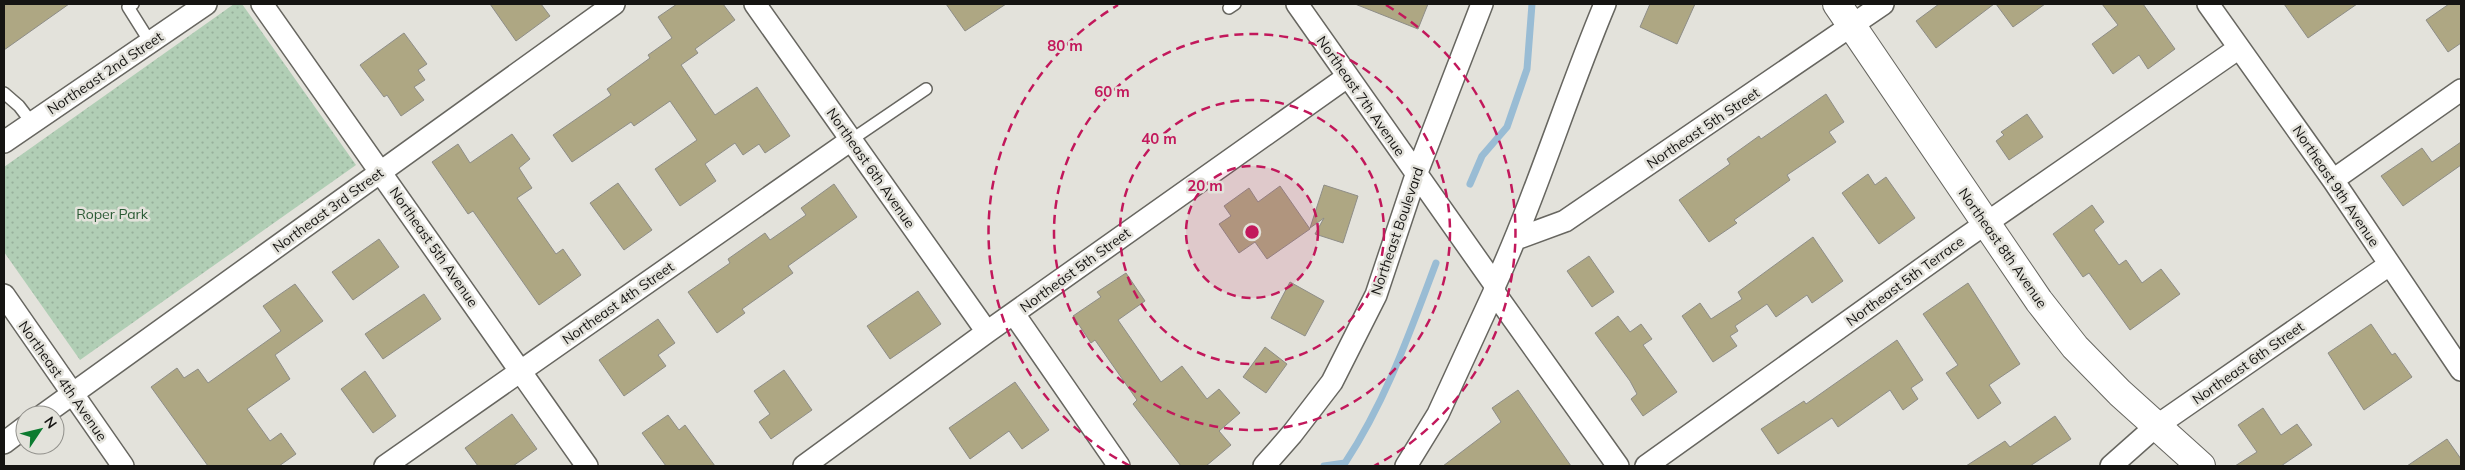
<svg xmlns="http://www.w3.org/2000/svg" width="2465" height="470" font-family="Mulish,sans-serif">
  <defs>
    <pattern id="park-dots" width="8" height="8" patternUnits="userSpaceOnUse" patternTransform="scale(1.25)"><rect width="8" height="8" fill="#b1ceb5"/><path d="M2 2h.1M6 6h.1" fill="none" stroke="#97b09b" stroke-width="1.8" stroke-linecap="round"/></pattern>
  </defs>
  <rect width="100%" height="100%" fill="#e3e2db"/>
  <path fill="url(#park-dots)" d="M 234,4 L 242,4 L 356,165 L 80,360 L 4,252 L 4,167 Z"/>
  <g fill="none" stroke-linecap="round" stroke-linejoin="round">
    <path stroke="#99bcd4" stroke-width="7" d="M 1470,184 L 1482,156 L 1507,127 L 1527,69 L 1532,4
      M 1324,466 L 1345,463 C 1386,401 1410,332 1436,263"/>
  </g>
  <path fill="#aea783" stroke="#8e8d87" d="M 4,4 L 69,4 L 4,50 Z
    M 490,4 L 541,4 L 550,16 L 516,41 Z
    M 677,4 L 723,4 L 735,20 L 695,49 L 698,53 L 681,65 L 715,115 L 757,87 L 790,136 L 765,153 L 759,144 L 743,155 L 735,143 L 705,164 L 716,181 L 680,206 L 655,169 L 697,140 L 670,101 L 634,126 L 631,122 L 572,162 L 553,135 L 611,95 L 607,89 L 650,58 L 648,55 L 672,38 L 658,17 Z
    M 946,4 L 1006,4 L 965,31 Z
    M 1355,4 L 1428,4 L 1418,29 Z
    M 1650,4 L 1695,4 L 1677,44 L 1640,27 Z
    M 1939,4 L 1994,4 L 1936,48 L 1916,21 Z
    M 1996,4 L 2045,4 L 2013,27 Z
    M 2102,4 L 2143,4 L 2175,49 L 2148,69 L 2139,55 L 2113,74 L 2092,44 L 2118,25 Z
    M 2284,4 L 2357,4 L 2308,38 Z
    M 2449,4 L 2461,4 L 2461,43 L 2448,52 L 2426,20 Z
    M 404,33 L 427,64 L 418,70 L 425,80 L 414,87 L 424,100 L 401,116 L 387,95 L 384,97 L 360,65 Z
    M 1826,94 L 1844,122 L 1829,132 L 1836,142 L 1787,175 L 1790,180 L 1734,220 L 1737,223 L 1709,242 L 1679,200 L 1730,164 L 1727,159 L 1759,136 L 1761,139 Z
    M 2027,114 L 2043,137 L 2009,160 L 1996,141 L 2004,135 L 2001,132 Z
    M 512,134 L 530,159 L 519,168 L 532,188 L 517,198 L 556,254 L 563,249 L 581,275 L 539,305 L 473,211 L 468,214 L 432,162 L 458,144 L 470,163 Z
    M 2461,142 L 2461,165 L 2403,206 L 2381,176 L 2422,148 L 2432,162 Z
    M 1868,174 L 1875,185 L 1886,177 L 1915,218 L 1879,244 L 1842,193 Z
    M 618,183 L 652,230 L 624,250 L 590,203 Z
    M 834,184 L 857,217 L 788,266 L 793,273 L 742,309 L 745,313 L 717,333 L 688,292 L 730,263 L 728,259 L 765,233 L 770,240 L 806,215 L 801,208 Z
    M 1324,185 L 1358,196 L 1343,243 L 1315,234 L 1324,218 L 1310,228 Z
    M 1280,186 L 1310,229 L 1267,259 L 1255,242 L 1239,253 L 1219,224 L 1231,216 L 1224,206 L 1249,188 L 1258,202 Z
    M 2092,205 L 2104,222 L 2094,230 L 2119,265 L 2126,260 L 2142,283 L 2161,269 L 2180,294 L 2130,330 L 2089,273 L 2083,277 L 2053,234 Z
    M 1813,237 L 1843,281 L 1812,303 L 1807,295 L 1776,317 L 1767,304 L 1735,326 L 1738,331 L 1730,336 L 1737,346 L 1713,362 L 1682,316 L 1700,303 L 1711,319 L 1742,299 L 1738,292 Z
    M 379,239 L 399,267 L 353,300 L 332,272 Z
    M 1589,256 L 1614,292 L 1592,307 L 1567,271 Z
    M 1126,273 L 1145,301 L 1118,320 L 1161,382 L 1182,366 L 1207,399 L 1219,389 L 1240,413 L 1219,431 L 1231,445 L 1206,466 L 1181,466 L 1133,404 L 1137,400 L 1095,340 L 1091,343 L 1073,316 L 1101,297 L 1097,292 Z
    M 1290,282 L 1324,301 L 1305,336 L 1271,318 Z
    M 1968,283 L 2020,364 L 1989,385 L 2001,403 L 1978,419 L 1946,373 L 1958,365 L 1923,314 Z
    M 295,284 L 323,321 L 275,355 L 290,379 L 247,409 L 270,441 L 281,433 L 296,454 L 279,466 L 208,466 L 151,387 L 177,368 L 184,378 L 198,369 L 208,383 L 281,331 L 263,306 Z
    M 918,291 L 941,324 L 890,359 L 867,326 Z
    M 424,294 L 441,319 L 383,359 L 365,334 Z
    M 1618,316 L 1630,332 L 1641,324 L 1652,339 L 1643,345 L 1677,392 L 1643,416 L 1631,399 L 1637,394 L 1630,381 L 1595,333 Z
    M 658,319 L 675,343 L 658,355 L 666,366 L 624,396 L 599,360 Z
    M 2371,324 L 2392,355 L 2395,353 L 2412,377 L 2364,410 L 2328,353 Z
    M 1897,340 L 1923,380 L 1911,388 L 1918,399 L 1903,410 L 1890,390 L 1838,427 L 1832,418 L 1778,454 L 1761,429 L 1804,401 L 1806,404 Z
    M 1265,347 L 1287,364 L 1266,393 L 1243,377 Z
    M 784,370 L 812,410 L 771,439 L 759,422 L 770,414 L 754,391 Z
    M 365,371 L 396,416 L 373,433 L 341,389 Z
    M 1015,382 L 1049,430 L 1022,449 L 1009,431 L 970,459 L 949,428 Z
    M 1518,390 L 1571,466 L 1443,466 L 1501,422 L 1492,408 Z
    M 2263,408 L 2281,435 L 2297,424 L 2312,445 L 2281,466 L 2235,466 L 2257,452 L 2238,425 Z
    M 512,414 L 537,449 L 513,466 L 478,466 L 465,448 Z
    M 668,415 L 679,430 L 685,425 L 715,466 L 666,466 L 642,433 Z
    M 2055,416 L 2071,439 L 2030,466 L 1966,466 L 2005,441 L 2010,447 Z
    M 2447,439 L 2461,459 L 2461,466 L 2407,466 Z"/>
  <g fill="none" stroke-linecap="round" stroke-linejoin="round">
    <g stroke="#676660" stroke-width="14">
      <path id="lane" d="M 133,4 L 128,7 L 150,42
        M 1229,8 L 1235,4
        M 4,93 L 19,106 L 32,123
        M 851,140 L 926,89"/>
    </g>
    <g stroke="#676660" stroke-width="24">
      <path id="street" d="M 262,4 L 587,466
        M 755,4 L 987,332
        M 1297,4 L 1495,285
        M 2208,4 L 2333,180 L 2461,370
        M 4,142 L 206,4
        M 2333,180 L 2461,90
        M 1516,239 L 1565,221 L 1883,4
        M 1494,292 L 1618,466
        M 4,295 L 123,466
        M 1014,314 L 1119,466
        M 43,415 L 614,4
        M 4,443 L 25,427
        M 385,466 L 851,140
        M 804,466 L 987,332 L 1347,77
        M 1264,466 L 1292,434 L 1332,382 L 1376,295 L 1416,175 L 1482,4
        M 1406,466 L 1438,414 L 1494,292 L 1495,285 C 1537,193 1566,97 1605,4
        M 1646,466 L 1962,240 L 2239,48
        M 2111,466 L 2155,427 L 2389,265"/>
    </g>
    <g stroke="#676660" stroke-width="30">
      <path id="secondary" d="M 1837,4 L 2039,301 L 2075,347 L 2120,393 L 2201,466"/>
    </g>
    <use href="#lane" stroke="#fff" stroke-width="11"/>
    <use href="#street" stroke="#fff" stroke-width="21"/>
    <use href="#secondary" stroke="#fff" stroke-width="28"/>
  </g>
  <circle cx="1252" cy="232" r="66" fill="#c2185b" fill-opacity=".12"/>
  <g fill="none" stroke="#c2185b" stroke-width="2.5" stroke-dasharray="9 6">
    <circle cx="1252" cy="232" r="66"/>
    <circle cx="1252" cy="232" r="132"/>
    <circle cx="1252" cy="232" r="198"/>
    <path d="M1130 466A264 264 0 0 1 1118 5M1386 5A264 264 0 0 1 1374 466"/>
  </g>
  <g text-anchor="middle" stroke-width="5" stroke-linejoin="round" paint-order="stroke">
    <g font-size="14" fill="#151412" stroke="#e3e2db">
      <text transform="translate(105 73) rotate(-34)" y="5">Northeast 2nd Street</text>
      <text transform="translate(1361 96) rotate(55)" y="5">Northeast 7th Avenue</text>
      <text transform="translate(1703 128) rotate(-34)" y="5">Northeast 5th Street</text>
      <text transform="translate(871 168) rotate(55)" y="5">Northeast 6th Avenue</text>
      <text transform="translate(2336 186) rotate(56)" y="5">Northeast 9th Avenue</text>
      <text transform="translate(328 210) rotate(-36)" y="5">Northeast 3rd Street</text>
      <text transform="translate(1397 231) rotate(-71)" y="5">Northeast Boulevard</text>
      <text transform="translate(434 247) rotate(55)" y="5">Northeast 5th Avenue</text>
      <text transform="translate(2003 248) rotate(55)" y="5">Northeast 8th Avenue</text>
      <text transform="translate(1075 270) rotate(-36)" y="5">Northeast 5th Street</text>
      <text transform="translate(1905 281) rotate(-36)" y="5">Northeast 5th Terrace</text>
      <text transform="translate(618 303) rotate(-35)" y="5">Northeast 4th Street</text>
      <text transform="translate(2248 363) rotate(-35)" y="5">Northeast 6th Street</text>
      <text transform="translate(63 381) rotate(55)" y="5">Northeast 4th Avenue</text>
    </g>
    <g font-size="14" fill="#2a5a34" stroke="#e3e2db">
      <text x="112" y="219">Roper Park</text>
    </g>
  </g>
  <circle cx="1252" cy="232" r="8" fill="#c2185b" stroke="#e3e2db" stroke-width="2.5"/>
  <g font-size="15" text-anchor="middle" font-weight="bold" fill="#c2185b" stroke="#e3e2db" stroke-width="5" stroke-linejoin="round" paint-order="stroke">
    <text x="1065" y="51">80 m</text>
    <text x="1112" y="97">60 m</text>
    <text x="1159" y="144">40 m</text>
    <text x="1205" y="191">20 m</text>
  </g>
  <rect width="2465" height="470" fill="none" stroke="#151412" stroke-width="10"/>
  <g transform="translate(40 430) rotate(55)"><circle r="24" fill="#e3e2db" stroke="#91908b"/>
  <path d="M0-4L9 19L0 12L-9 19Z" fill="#0c7b30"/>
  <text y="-8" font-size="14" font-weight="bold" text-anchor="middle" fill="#151412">N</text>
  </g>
</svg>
